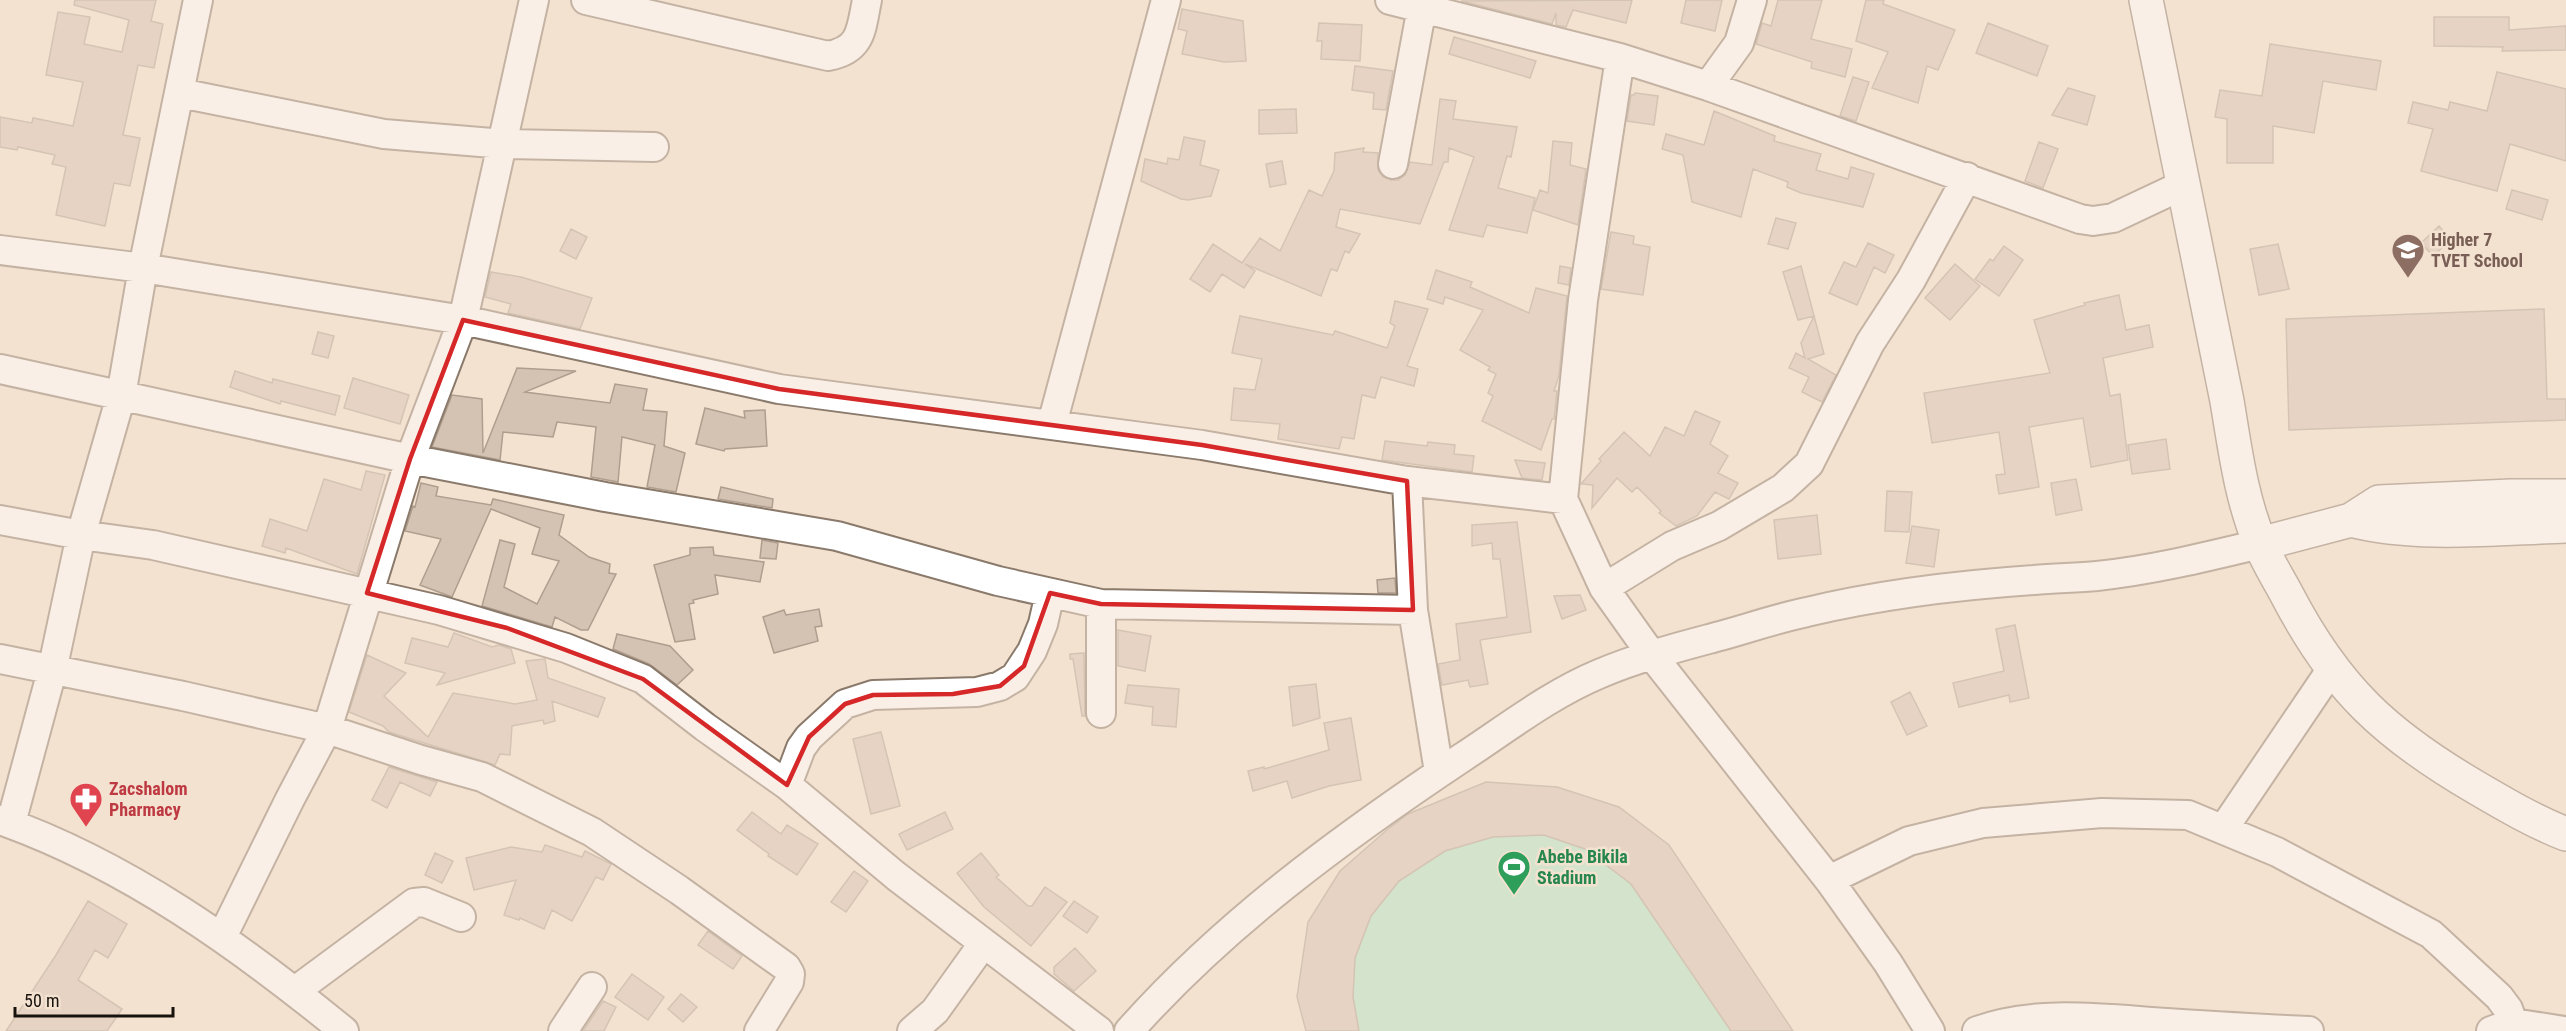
<svg xmlns="http://www.w3.org/2000/svg" width="2566" height="1031" font-family="'Roboto Condensed',sans-serif">
  <rect width="100%" height="100%" fill="#f4e2d1"/>
  <path fill="#aae4c5" d="M 1486,782 L 1557,787 L 1793,1031 L 1306,1031 L 1297,997 L 1308,922 L 1340,871 L 1400,818 Z"/>
  <path fill="#d4c2b2" stroke="#af9e8e" stroke-width="1.5" d="M 75,0 L 156,0 L 151,21 L 163,24 L 154,68 L 138,65 L 123,135 L 140,138 L 130,186 L 114,183 L 105,226 L 56,215 L 66,167 L 52,164 L 55,155 L 18,147 L 17,150 L 0,147 L 0,117 L 32,123 L 33,118 L 73,126 L 83,82 L 46,75 L 58,12 L 90,17 L 84,44 L 122,52 L 129,20 L 74,5 Z
    M 1632,0 L 1626,23 L 1573,10 L 1566,27 L 1556,25 L 1556,13 L 1552,24 L 1461,1 Z
    M 1686,0 L 1722,0 L 1715,31 L 1681,23 Z
    M 1778,0 L 1822,0 L 1811,39 L 1852,49 L 1845,77 L 1811,68 L 1812,62 L 1756,44 L 1762,23 L 1771,26 Z
    M 1866,0 L 1884,0 L 1883,4 L 1955,30 L 1938,70 L 1927,66 L 1918,103 L 1872,88 L 1888,52 L 1856,41 Z
    M 1182,9 L 1243,21 L 1246,61 L 1224,62 L 1182,54 L 1187,31 L 1178,29 Z
    M 2434,17 L 2509,17 L 2509,30 L 2566,26 L 2566,50 L 2502,51 L 2503,47 L 2434,46 Z
    M 1319,23 L 1362,25 L 1360,61 L 1321,59 L 1322,41 L 1317,41 Z
    M 1988,23 L 2048,46 L 2037,76 L 1976,53 Z
    M 1454,37 L 1536,61 L 1530,78 L 1449,54 Z
    M 2270,44 L 2381,61 L 2376,90 L 2323,81 L 2314,133 L 2273,126 L 2273,163 L 2227,163 L 2227,119 L 2215,117 L 2220,90 L 2262,96 Z
    M 1355,66 L 1393,71 L 1386,110 L 1373,109 L 1374,93 L 1352,90 Z
    M 2497,72 L 2566,89 L 2566,161 L 2510,144 L 2497,191 L 2421,171 L 2433,129 L 2408,123 L 2413,102 L 2448,110 L 2450,102 L 2487,111 Z
    M 1853,77 L 1869,82 L 1856,121 L 1840,116 Z
    M 2068,88 L 2095,96 L 2087,125 L 2052,115 Z
    M 1635,93 L 1658,96 L 1654,125 L 1627,121 L 1631,95 L 1634,95 Z
    M 1440,99 L 1456,101 L 1453,119 L 1517,127 L 1511,157 L 1507,156 L 1498,188 L 1535,198 L 1527,233 L 1487,225 L 1483,237 L 1449,230 L 1474,157 L 1449,148 L 1448,162 L 1444,162 L 1420,224 L 1340,209 L 1336,227 L 1360,234 L 1349,253 L 1345,251 L 1337,271 L 1331,269 L 1321,296 L 1245,264 L 1255,271 L 1244,288 L 1222,274 L 1210,292 L 1190,279 L 1213,244 L 1242,263 L 1260,238 L 1280,251 L 1309,190 L 1322,196 L 1334,171 L 1335,153 L 1364,148 L 1363,152 L 1378,153 L 1378,170 L 1383,177 L 1391,180 L 1398,180 L 1405,175 L 1410,162 L 1432,165 Z
    M 1296,109 L 1297,133 L 1259,134 L 1259,110 Z
    M 1714,111 L 1775,136 L 1774,141 L 1821,154 L 1816,170 L 1848,179 L 1851,167 L 1874,174 L 1863,207 L 1801,193 L 1787,187 L 1788,182 L 1753,169 L 1741,217 L 1692,202 L 1683,155 L 1662,149 L 1666,134 L 1704,145 Z
    M 1184,137 L 1205,141 L 1200,165 L 1219,170 L 1211,196 L 1188,200 L 1181,199 L 1141,181 L 1145,159 L 1167,164 L 1168,158 L 1179,160 Z
    M 1553,141 L 1572,143 L 1570,165 L 1586,169 L 1578,225 L 1533,210 L 1540,190 L 1548,193 Z
    M 2039,142 L 2058,149 L 2043,188 L 2025,181 Z
    M 1282,161 L 1286,184 L 1270,187 L 1266,164 Z
    M 2512,190 L 2548,200 L 2542,220 L 2506,209 Z
    M 1776,218 L 1796,223 L 1788,249 L 1768,244 Z
    M 2439,226 L 2451,240 L 2433,256 L 2421,243 Z
    M 571,229 L 587,237 L 576,259 L 560,251 Z
    M 1611,232 L 1634,236 L 1633,244 L 1650,247 L 1643,295 L 1601,289 Z
    M 1868,243 L 1894,255 L 1885,273 L 1874,267 L 1857,305 L 1829,293 L 1844,262 L 1856,267 Z
    M 2278,244 L 2289,289 L 2259,295 L 2250,249 Z
    M 2004,246 L 2023,260 L 1999,296 L 1975,279 L 1990,259 L 1993,261 Z
    M 1955,264 L 1980,286 L 1950,320 L 1925,298 Z
    M 1560,266 L 1571,268 L 1569,285 L 1558,283 Z
    M 1801,266 L 1824,354 L 1808,359 L 1836,375 L 1822,402 L 1802,392 L 1809,377 L 1789,368 L 1796,353 L 1805,358 L 1801,343 L 1814,316 L 1798,320 L 1783,272 Z
    M 1436,270 L 1472,282 L 1470,287 L 1529,313 L 1536,288 L 1567,296 L 1559,375 L 1554,391 L 1557,391 L 1554,419 L 1552,419 L 1541,450 L 1482,421 L 1493,396 L 1488,393 L 1496,374 L 1488,370 L 1490,367 L 1460,350 L 1483,310 L 1445,297 L 1443,304 L 1427,299 Z
    M 491,272 L 521,277 L 592,298 L 580,329 L 508,313 L 511,304 L 485,297 Z
    M 2119,295 L 2126,330 L 2149,325 L 2153,347 L 2103,358 L 2110,396 L 2120,394 L 2128,460 L 2091,467 L 2083,418 L 2029,427 L 2039,487 L 1999,494 L 1996,475 L 2005,474 L 1999,432 L 1932,443 L 1924,393 L 2050,373 L 2034,320 L 2085,305 L 2084,303 Z
    M 1395,301 L 1428,309 L 1407,366 L 1418,369 L 1414,386 L 1381,377 L 1375,398 L 1362,395 L 1354,439 L 1342,437 L 1339,449 L 1278,439 L 1280,424 L 1231,420 L 1234,388 L 1255,390 L 1262,359 L 1232,353 L 1240,316 L 1333,335 L 1335,331 L 1387,348 L 1395,326 L 1390,323 Z
    M 2544,309 L 2547,399 L 2566,399 L 2566,420 L 2289,430 L 2286,319 Z
    M 318,332 L 334,336 L 328,358 L 312,354 Z
    M 517,368 L 576,371 L 525,392 L 610,403 L 615,384 L 647,389 L 643,410 L 667,412 L 664,446 L 685,453 L 676,492 L 647,487 L 655,445 L 622,437 L 618,482 L 591,477 L 596,427 L 557,422 L 553,437 L 503,432 L 500,460 L 432,447 L 452,395 L 482,399 L 483,453 Z
    M 235,371 L 272,383 L 273,379 L 340,396 L 335,415 L 281,401 L 280,404 L 230,387 Z
    M 353,378 L 409,395 L 400,424 L 344,408 Z
    M 705,408 L 745,418 L 744,411 L 765,410 L 767,446 L 725,449 L 724,451 L 696,444 Z
    M 1695,411 L 1720,422 L 1710,444 L 1728,456 L 1718,473 L 1738,483 L 1729,499 L 1715,492 L 1697,516 L 1676,526 L 1659,513 L 1661,511 L 1637,487 L 1632,492 L 1617,478 L 1592,508 L 1593,485 L 1581,484 L 1601,461 L 1599,459 L 1624,432 L 1650,456 L 1665,427 L 1684,436 Z
    M 2166,439 L 2170,469 L 2132,474 L 2128,445 Z
    M 1385,441 L 1427,446 L 1428,442 L 1455,445 L 1454,454 L 1474,456 L 1472,472 L 1382,460 Z
    M 1515,460 L 1545,463 L 1542,480 L 1522,478 Z
    M 366,471 L 385,475 L 357,574 L 286,548 L 285,553 L 262,546 L 270,519 L 307,531 L 324,479 L 361,490 Z
    M 2076,479 L 2082,510 L 2056,515 L 2051,483 Z
    M 421,483 L 438,487 L 436,496 L 491,505 L 493,499 L 564,515 L 559,535 L 589,557 L 610,564 L 609,573 L 616,574 L 588,630 L 581,630 L 555,617 L 552,627 L 482,606 L 500,540 L 515,544 L 504,587 L 537,604 L 559,561 L 532,554 L 540,528 L 491,509 L 452,597 L 420,585 L 441,539 L 405,531 L 413,506 L 415,507 Z
    M 721,487 L 773,499 L 772,508 L 718,499 Z
    M 1887,491 L 1912,492 L 1909,532 L 1885,531 Z
    M 1817,515 L 1821,554 L 1778,559 L 1774,520 Z
    M 1517,522 L 1531,632 L 1480,640 L 1488,684 L 1470,687 L 1468,680 L 1442,685 L 1438,664 L 1460,660 L 1456,624 L 1507,617 L 1500,559 L 1493,559 L 1492,543 L 1472,546 L 1472,525 Z
    M 1912,526 L 1939,530 L 1934,567 L 1906,563 Z
    M 762,540 L 778,543 L 776,559 L 760,558 Z
    M 713,547 L 714,555 L 764,562 L 760,582 L 715,575 L 718,594 L 693,600 L 694,603 L 689,604 L 695,639 L 675,642 L 654,565 L 690,555 L 690,548 Z
    M 1395,578 L 1396,593 L 1378,593 L 1377,580 Z
    M 1580,595 L 1586,610 L 1562,619 L 1554,596 Z
    M 819,609 L 822,626 L 815,627 L 818,641 L 774,653 L 763,617 L 784,610 L 786,615 Z
    M 2015,625 L 2029,698 L 2010,702 L 2009,695 L 1959,707 L 1953,683 L 2004,671 L 1996,629 Z
    M 1118,630 L 1151,636 L 1145,671 L 1118,666 Z
    M 454,633 L 492,647 L 499,645 L 511,649 L 515,663 L 437,685 L 445,673 L 405,663 L 412,638 L 448,647 Z
    M 617,634 L 670,646 L 693,670 L 677,685 L 649,664 L 613,649 Z
    M 1084,653 L 1085,716 L 1082,716 L 1073,659 L 1070,659 L 1070,654 Z
    M 367,655 L 406,673 L 384,696 L 428,737 L 453,693 L 515,704 L 537,700 L 526,661 L 545,659 L 548,678 L 605,698 L 598,717 L 552,701 L 555,721 L 544,724 L 543,720 L 512,726 L 510,755 L 500,754 L 495,765 L 389,732 L 383,726 L 349,712 Z
    M 1316,684 L 1320,718 L 1293,726 L 1289,687 Z
    M 1128,685 L 1179,689 L 1176,727 L 1152,725 L 1153,707 L 1125,703 Z
    M 1910,692 L 1927,726 L 1907,735 L 1891,702 Z
    M 1351,718 L 1361,780 L 1329,786 L 1292,798 L 1287,781 L 1253,791 L 1248,771 L 1264,767 L 1264,769 L 1329,750 L 1324,723 Z
    M 881,732 L 900,806 L 871,814 L 853,739 Z
    M 389,767 L 437,782 L 430,796 L 400,782 L 387,808 L 372,800 Z
    M 1486,782 L 1557,787 L 1619,807 L 1669,845 L 1793,1031 L 1731,1031 L 1631,884 L 1585,849 L 1544,835 L 1493,837 L 1445,851 L 1399,881 L 1371,916 L 1355,958 L 1353,997 L 1359,1031 L 1306,1031 L 1297,997 L 1308,922 L 1340,871 L 1388,829 L 1408,814 Z
    M 752,812 L 781,834 L 787,825 L 818,844 L 797,875 L 768,856 L 769,854 L 737,830 Z
    M 945,812 L 953,829 L 907,850 L 899,834 Z
    M 545,845 L 582,857 L 585,851 L 611,864 L 603,880 L 596,877 L 572,921 L 552,910 L 544,929 L 520,918 L 519,920 L 504,915 L 516,880 L 474,890 L 466,858 L 511,847 L 542,852 Z
    M 435,853 L 453,861 L 442,883 L 425,875 Z
    M 981,853 L 999,875 L 996,877 L 1028,906 L 1032,906 L 1045,887 L 1067,902 L 1031,946 L 984,907 L 957,873 Z
    M 854,871 L 868,881 L 846,912 L 831,902 Z
    M 88,901 L 127,924 L 108,958 L 95,950 L 78,980 L 122,1009 L 107,1031 L 6,1031 L 56,955 Z
    M 1074,901 L 1098,917 L 1087,933 L 1063,916 Z
    M 708,931 L 742,956 L 733,969 L 698,945 Z
    M 1075,948 L 1096,971 L 1074,991 L 1054,974 L 1054,967 Z
    M 632,974 L 664,997 L 648,1020 L 615,997 Z
    M 681,994 L 697,1007 L 683,1022 L 668,1009 Z
    M 603,1001 L 616,1007 L 604,1031 L 583,1031 Z"/>
  <g fill="none" stroke-linecap="round" stroke-linejoin="round">
    <g stroke="#8a7a6b" stroke-width="32">
      <path id="minor" d="M 586,0 L 828,56 C 862,50 861,29 867,0
        M 1390,0 L 1620,58 L 1708,86 L 2080,219 L 2093,221 L 2113,218 L 2183,185
        M 1620,58 L 1583,300 L 1563,499 L 1604,588 L 1651,654 L 1829,880 L 1888,963 L 1930,1031
        M 1708,86 L 1739,43 L 1752,0
        M 180,93 L 384,134 L 504,144 L 654,147
        M 1393,164 L 1422,7
        M 0,250 L 143,268 L 463,320 L 779,389 L 1202,445 L 1407,481 L 1563,499
        M 0,369 L 410,459 L 605,497 L 837,536 L 998,581 L 1101,604 L 1413,610
        M 1052,424 L 1166,0
        M 1407,481 L 1413,610 L 1439,772
        M 0,520 L 81,535 L 153,545 L 439,610 L 566,648 L 643,679 L 705,727 L 787,785 L 896,876 L 1099,1031
        M 1604,588 L 1672,546 L 1719,526 L 1783,488 L 1809,464 L 1870,343 L 1911,280 L 1967,177
        M 0,659 L 183,696 L 327,729 L 421,760 L 482,777 L 592,832 L 679,890 L 786,967 L 790,974 L 789,982 L 759,1031
        M 1101,713 L 1101,604
        M 787,785 L 801,748 L 809,737 L 845,704 L 873,695 L 977,692 L 1000,686 L 1015,677 L 1032,651 L 1043,624 L 1050,593
        M 0,820 C 127,865 240,946 344,1031
        M 11,823 L 52,671 L 81,535 L 121,396 L 143,268 L 198,0
        M 2224,828 L 2331,670
        M 1829,880 L 1909,841 L 1983,823 L 2102,813 L 2188,815 L 2277,852 L 2431,934 L 2499,997 L 2508,1009 L 2513,1023
        M 222,937 L 290,799 L 327,729 L 410,459 L 463,320 L 534,0
        M 295,991 L 414,903 L 424,902 L 461,917
        M 563,1031 L 592,987
        M 912,1031 L 935,1011 L 983,944
        M 1129,1031 C 1225,923 1343,837 1463,757 C 1507,728 1551,694 1599,674 C 1639,657 1679,647 1720,636 C 1749,628 1778,618 1807,612 C 1878,595 1960,585 2034,580 C 2055,578 2076,578 2097,576 C 2153,570 2206,557 2260,544
        M 1977,1031 C 2037,1009 2105,1019 2167,1023 C 2214,1026 2261,1029 2309,1031
        M 2491,1031 L 2513,1023 L 2564,1031"/>
    </g>
    <g stroke="#8a7a6b" stroke-width="36">
      <path id="major" d="M 2146,0 L 2227,401 C 2235,449 2241,498 2260,543 C 2267,561 2278,578 2287,595 C 2336,689 2386,735 2477,788 C 2506,805 2535,822 2566,834
        M 2351,520 C 2417,537 2498,528 2566,526
        M 2260,544 L 2351,520 L 2379,502 L 2511,496 L 2566,496"/>
    </g>
    <use href="#minor" stroke="#fff" stroke-width="28"/>
    <use href="#major" stroke="#fff" stroke-width="33"/>
  </g>
  <path d="M0 0H2566V1031H0ZM 463,320 L 779,389 L 1202,445 L 1407,481 L 1413,610 L 1101,604 L 1050,593 L 1024,666 L 1000,686 L 953,694 L 873,695 L 845,704 L 809,737 L 787,785 L 643,679 L 507,628 L 367,593 L 410,459 Z" fill="#f4e2d1" fill-opacity=".55" fill-rule="evenodd"/>
  <path fill="none" stroke="#d62828" stroke-width="4.5" stroke-linejoin="round" d="M 463,320 L 779,389 L 1202,445 L 1407,481 L 1413,610 L 1101,604 L 1050,593 L 1024,666 L 1000,686 L 953,694 L 873,695 L 845,704 L 809,737 L 787,785 L 643,679 L 507,628 L 367,593 L 410,459 Z"/>
  <defs>
    <g id="school-pin" transform="scale(1.725)"><path d="M0 17L-7.5 6A9.5 9.5 0 1 1 7.5 6Z" fill="#8d6e63" stroke="#f4e2d1"/><path d="M0-5L7-2L0 1L-7-2ZM-4 1L0 2.5L4 1V4Q0 6-4 4Z" fill="#fff"/></g>
    <g id="pharmacy-pin" transform="scale(1.725)"><path d="M0 17L-7.5 6A9.5 9.5 0 1 1 7.5 6Z" fill="#e0444e" stroke="#f4e2d1"/><path d="M-2-6h4v4h4v4h-4v4h-4v-4h-4v-4h4Z" fill="#fff"/></g>
    <g id="stadium-pin" transform="scale(1.725)"><path d="M0 17L-7.5 6A9.5 9.5 0 1 1 7.5 6Z" fill="#2e9e5b" stroke="#f4e2d1"/><path d="M0-5a6.5 5 0 1 0 0 10a6.5 5 0 1 0 0-10ZM-3.5-1.8h7v3.6h-7Z" fill="#fff"/></g>
  </defs>
  <g fill-rule="evenodd">
    <use href="#school-pin" x="2408" y="250"/>
    <use href="#pharmacy-pin" x="86" y="799"/>
    <use href="#stadium-pin" x="1514" y="867"/>
  </g>
  <g text-anchor="middle" stroke-width="5" stroke-linejoin="round" paint-order="stroke">
    <g font-size="18" font-weight="bold" fill="#785e54" stroke="#f4e2d1" text-anchor="start">
      <text x="2431" y="246">Higher 7<tspan x="2431" dy="21">TVET School</tspan></text>
    </g>
    <g font-size="18" font-weight="bold" fill="#be3a42" stroke="#f4e2d1" text-anchor="start">
      <text x="109" y="795">Zacshalom<tspan x="109" dy="21">Pharmacy</tspan></text>
    </g>
    <g font-size="18" font-weight="bold" fill="#27864d" stroke="#f4e2d1" text-anchor="start">
      <text x="1537" y="863">Abebe Bikila<tspan x="1537" dy="21">Stadium</tspan></text>
    </g>
  </g>
  <path d="M15 1007v9h158v-9" fill="none" stroke="#18120c" stroke-width="3"/>
  <text x="24" y="1007" font-size="18" fill="#18120c" stroke="#f4e2d1" stroke-width="4.5" paint-order="stroke">50 m</text>
</svg>
